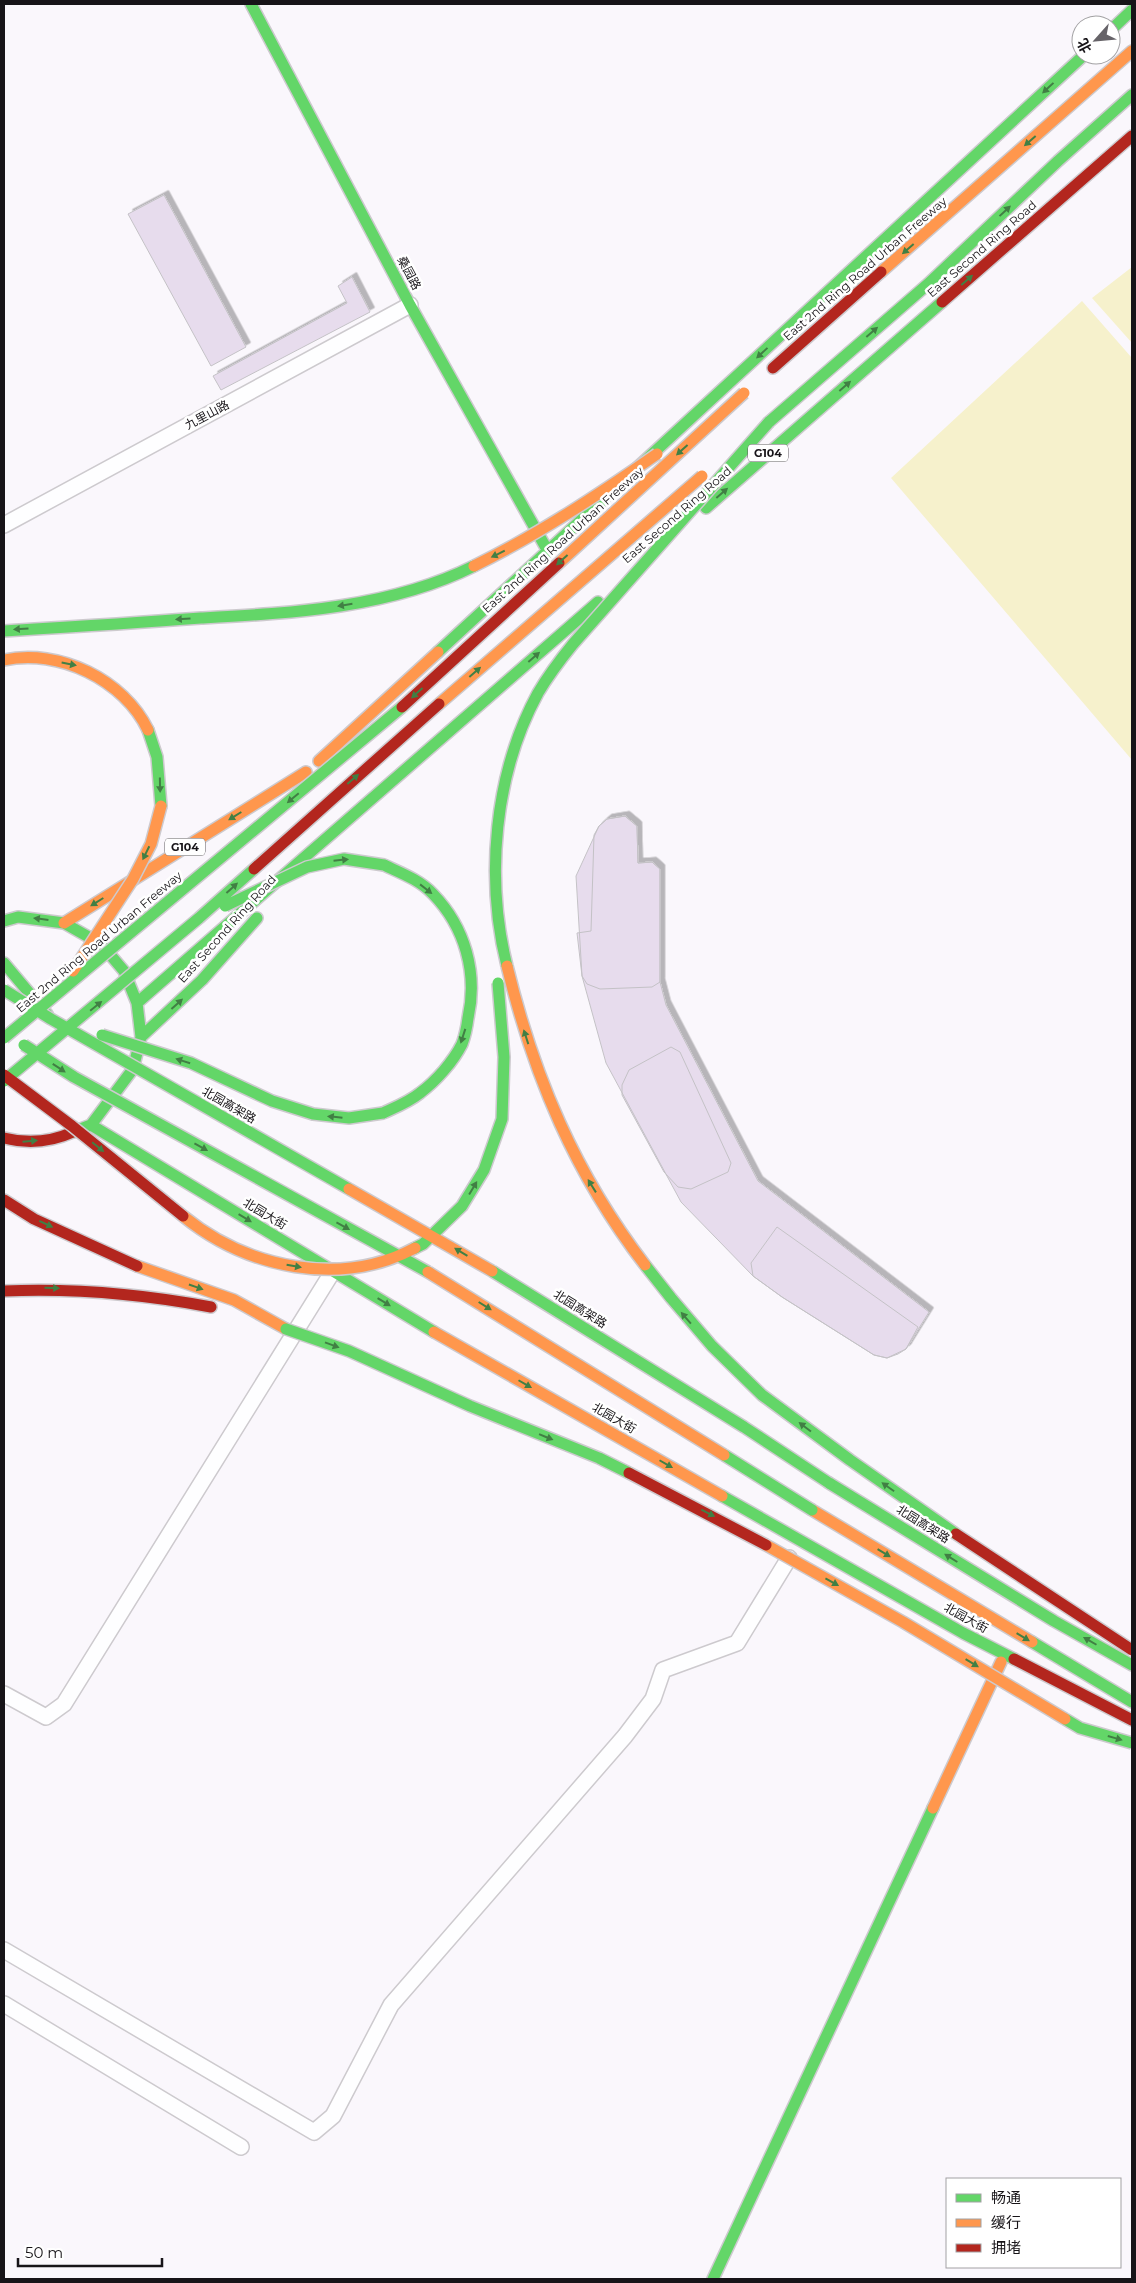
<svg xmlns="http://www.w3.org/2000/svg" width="1136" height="2283" font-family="Montserrat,'Noto Sans SC',sans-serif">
  <defs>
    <filter id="shadow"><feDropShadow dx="4.5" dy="-4.5" stdDeviation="0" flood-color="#0004"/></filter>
  </defs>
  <rect width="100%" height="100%" fill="#faf7fc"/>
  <path fill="#f6f1cc" d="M 1132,267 L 1132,343 L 1092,298 Z
    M 1082,301 L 1132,358 L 1132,760 L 891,478 Z"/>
  <path fill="#e7dced" stroke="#c4c2c6" filter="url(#shadow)" d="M 164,195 L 246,347 L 211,366 L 128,214 Z
    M 352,277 L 370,312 L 221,390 L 213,376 L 347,303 L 338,286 Z
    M 625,816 L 637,826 L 638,863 L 652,862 L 660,869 L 660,982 L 652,987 L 600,989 L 587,984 L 582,976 L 577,933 L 591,931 L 594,835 L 599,826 L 607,819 Z
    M 625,816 L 637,826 L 638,863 L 652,862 L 660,869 L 660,982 L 666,1005 L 758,1181 L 929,1312 L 906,1349 L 898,1354 L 887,1358 L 874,1355 L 782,1297 L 753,1276 L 681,1202 L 606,1063 L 582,976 L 576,876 L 599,826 L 607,819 Z
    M 671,1047 L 680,1052 L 731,1163 L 728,1172 L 691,1189 L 678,1187 L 664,1172 L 622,1095 L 622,1085 L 629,1070 Z
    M 777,1227 L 918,1327 L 906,1349 L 887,1358 L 874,1355 L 782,1297 L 753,1276 L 751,1263 Z"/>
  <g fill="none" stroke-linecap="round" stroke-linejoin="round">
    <g stroke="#cdcace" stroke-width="18">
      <path id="street" d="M 4,525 L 410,305
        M 4,1694 L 46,1717 L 64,1704 L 333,1271
        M 4,1950 L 314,2132 L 333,2116 L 391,2005 L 625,1736 L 653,1699 L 663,1670 L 737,1643 L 789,1558
        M 4,2004 L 241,2147"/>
    </g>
    <g stroke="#cdcace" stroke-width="14">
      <path id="fast" d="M 251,4 L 410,305 L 545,546
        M 1111,30 L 1132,10
        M 769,422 L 928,284 L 1058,161 L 1132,95
        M 637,468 L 1084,55
        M 706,508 L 942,302
        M 438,652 L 604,499
        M 148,730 L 157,757 L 161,806
        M 4,921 L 18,917 L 64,923 L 101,944 L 124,971 L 137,1003 L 141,1037 L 133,1069 L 91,1125 L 73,1132
        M 4,963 L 47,1014
        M 137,1003 L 598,602
        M 141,1037 L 202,980 L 257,918
        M 383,1113 C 396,1107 409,1102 420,1093 C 436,1081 453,1062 462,1044 C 465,1036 467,1026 468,1018 C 478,973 465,927 433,894 C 420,880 401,873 384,865
        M 91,1125 L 434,1332
        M 829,1483 L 1054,1621 L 1132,1665
        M 722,1496 L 963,1633 L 1014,1659
        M 1032,1642 L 1132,1702
        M 713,2279 L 933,1808"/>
    </g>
    <g stroke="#cdcace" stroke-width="14">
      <path id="slow" d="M 881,272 L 1132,51
        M 4,660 C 59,648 124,680 148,730
        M 319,761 L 438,652
        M 64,923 L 306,772
        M 137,1266 L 234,1300 L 286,1329
        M 434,1332 L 722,1496
        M 812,1510 L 1032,1642
        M 933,1808 L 1001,1662"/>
    </g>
    <g stroke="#cdcace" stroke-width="14">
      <path id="jam" d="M 942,302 L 1132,136
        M 773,368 L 881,272
        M 4,1138 C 28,1144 51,1142 73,1132
        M 4,1200 L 34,1219 L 137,1266
        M 4,1291 C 74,1288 142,1294 211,1307
        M 1014,1659 L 1132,1720"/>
    </g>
    <use href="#street" stroke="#fefeff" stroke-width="15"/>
    <use href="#fast" stroke="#63d668" stroke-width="11"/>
    <use href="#slow" stroke="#ff974d" stroke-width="11"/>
    <use href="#jam" stroke="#b3261e" stroke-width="11"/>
    <g stroke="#cdcace" stroke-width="14" stroke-linecap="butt">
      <path id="fast-bridge" d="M 4,631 C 70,627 135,623 201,618 C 293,613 390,608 474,566
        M 225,906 L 307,867 L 344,859 L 384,865
        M 507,966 C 485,878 494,774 538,693 C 548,676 560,660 573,644 L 769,422
        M 4,990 L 51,1019 L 349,1189
        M 102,1035 L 191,1063 L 272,1101 L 313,1114 L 349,1118 L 383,1113
        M 4,1038 L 402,707
        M 24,1045 L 74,1077 L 428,1272
        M 4,1081 L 199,918 L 254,869
        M 415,1248 L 423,1244 L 462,1206 L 484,1170 L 502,1119 L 504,1057 L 498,983
        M 645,1265 L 671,1298 L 712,1346 L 762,1395 L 850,1460 L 956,1534
        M 492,1271 L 744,1427 L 829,1483
        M 286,1329 L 349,1351 L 470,1406 L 599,1458 L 629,1473
        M 724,1455 L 812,1510
        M 1065,1719 L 1080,1728 L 1132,1743"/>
    </g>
    <g stroke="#cdcace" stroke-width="14" stroke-linecap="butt">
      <path id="slow-bridge" d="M 559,563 L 744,393
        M 474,566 C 539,534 598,495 657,454
        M 439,704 L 702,476
        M 507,966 C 534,1077 575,1174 645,1265
        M 73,971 L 133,879 L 151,844 L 161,806
        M 349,1189 L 492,1271
        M 183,1216 C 247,1268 340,1288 415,1248
        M 428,1272 L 724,1455
        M 766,1545 L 903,1622 L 1065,1719"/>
    </g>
    <g stroke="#cdcace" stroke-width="14" stroke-linecap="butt">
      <path id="jam-bridge" d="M 402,707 L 559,563
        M 254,869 L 439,704
        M 4,1075 L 72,1126 L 183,1216
        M 629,1473 L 766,1545
        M 956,1534 L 1132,1650"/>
    </g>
    <use href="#fast-bridge" stroke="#63d668" stroke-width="11"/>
    <use href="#slow-bridge" stroke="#ff974d" stroke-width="11"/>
    <use href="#jam-bridge" stroke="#b3261e" stroke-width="11"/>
  </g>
  <defs><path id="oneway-solid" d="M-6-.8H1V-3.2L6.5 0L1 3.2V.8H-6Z" transform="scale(1.25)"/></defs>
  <g fill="#417f44">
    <use href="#oneway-solid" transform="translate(1048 88) rotate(137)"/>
    <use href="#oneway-solid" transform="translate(1030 141) rotate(139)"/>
    <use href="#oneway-solid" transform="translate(1005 211) rotate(-43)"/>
    <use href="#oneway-solid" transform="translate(908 249) rotate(139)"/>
    <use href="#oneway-solid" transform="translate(967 280) rotate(-41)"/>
    <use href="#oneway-solid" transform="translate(872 332) rotate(-41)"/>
    <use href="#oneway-solid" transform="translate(762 353) rotate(137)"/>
    <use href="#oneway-solid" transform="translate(845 386) rotate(-41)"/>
    <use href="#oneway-solid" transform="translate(682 450) rotate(138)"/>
    <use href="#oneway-solid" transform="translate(722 493) rotate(-41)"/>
    <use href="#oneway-solid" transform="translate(498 554) rotate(154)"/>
    <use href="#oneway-solid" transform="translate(562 560) rotate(138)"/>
    <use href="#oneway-solid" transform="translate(345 605) rotate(171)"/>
    <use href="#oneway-solid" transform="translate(183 619) rotate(176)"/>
    <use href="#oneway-solid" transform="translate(21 629) rotate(176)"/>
    <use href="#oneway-solid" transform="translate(534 657) rotate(-41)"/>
    <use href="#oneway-solid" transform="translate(69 664) rotate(11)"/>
    <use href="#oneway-solid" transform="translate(475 672) rotate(-41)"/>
    <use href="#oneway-solid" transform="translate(417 693) rotate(138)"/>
    <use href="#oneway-solid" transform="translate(353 779) rotate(-41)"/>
    <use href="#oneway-solid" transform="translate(160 785) rotate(89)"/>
    <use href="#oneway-solid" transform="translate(293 798) rotate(140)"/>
    <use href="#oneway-solid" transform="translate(235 816) rotate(148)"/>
    <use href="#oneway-solid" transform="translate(146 853) rotate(116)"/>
    <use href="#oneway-solid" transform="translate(341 860) rotate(-6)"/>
    <use href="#oneway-solid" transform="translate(232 888) rotate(-42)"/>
    <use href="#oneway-solid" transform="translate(426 889) rotate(38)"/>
    <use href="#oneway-solid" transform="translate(97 902) rotate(148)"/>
    <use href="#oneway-solid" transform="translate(41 919) rotate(-173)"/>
    <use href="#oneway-solid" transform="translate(177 1004) rotate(-42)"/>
    <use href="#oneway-solid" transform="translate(96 1006) rotate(-39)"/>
    <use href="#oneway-solid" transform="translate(463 1036) rotate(108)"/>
    <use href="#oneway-solid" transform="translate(526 1037) rotate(-108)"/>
    <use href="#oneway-solid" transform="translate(183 1061) rotate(-162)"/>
    <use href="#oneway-solid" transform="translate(59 1068) rotate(33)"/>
    <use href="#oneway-solid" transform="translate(335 1117) rotate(-174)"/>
    <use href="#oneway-solid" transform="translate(30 1141) rotate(-5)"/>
    <use href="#oneway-solid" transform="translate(98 1147) rotate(39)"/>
    <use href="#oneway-solid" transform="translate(201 1147) rotate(29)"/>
    <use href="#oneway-solid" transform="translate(592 1186) rotate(-122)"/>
    <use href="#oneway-solid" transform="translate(473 1188) rotate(-59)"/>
    <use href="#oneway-solid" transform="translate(245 1218) rotate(31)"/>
    <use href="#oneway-solid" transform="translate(46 1224) rotate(25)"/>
    <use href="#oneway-solid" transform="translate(343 1226) rotate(29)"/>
    <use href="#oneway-solid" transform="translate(461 1252) rotate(-149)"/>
    <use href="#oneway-solid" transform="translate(294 1266) rotate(10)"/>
    <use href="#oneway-solid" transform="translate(196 1287) rotate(19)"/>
    <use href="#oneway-solid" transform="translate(52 1288) rotate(2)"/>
    <use href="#oneway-solid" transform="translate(384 1302) rotate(31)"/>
    <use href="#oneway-solid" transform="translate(485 1306) rotate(32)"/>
    <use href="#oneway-solid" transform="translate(686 1318) rotate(-131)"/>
    <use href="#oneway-solid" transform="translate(332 1345) rotate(20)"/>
    <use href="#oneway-solid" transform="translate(525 1384) rotate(30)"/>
    <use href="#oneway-solid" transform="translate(805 1427) rotate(-143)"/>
    <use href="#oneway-solid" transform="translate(546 1437) rotate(22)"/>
    <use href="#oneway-solid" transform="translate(666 1464) rotate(30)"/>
    <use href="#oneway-solid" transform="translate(888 1487) rotate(-145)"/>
    <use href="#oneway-solid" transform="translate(708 1513) rotate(27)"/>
    <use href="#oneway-solid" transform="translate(884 1553) rotate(31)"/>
    <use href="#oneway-solid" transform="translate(951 1558) rotate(-148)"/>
    <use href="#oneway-solid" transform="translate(832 1582) rotate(29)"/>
    <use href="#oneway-solid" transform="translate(1023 1637) rotate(31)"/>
    <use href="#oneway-solid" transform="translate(1090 1641) rotate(-150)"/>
    <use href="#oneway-solid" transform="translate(972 1663) rotate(31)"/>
    <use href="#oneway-solid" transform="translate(1115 1738) rotate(16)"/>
  </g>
  <g text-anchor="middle" stroke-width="5" stroke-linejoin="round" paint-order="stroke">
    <g fill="#fff" stroke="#5d5a5d" stroke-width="1">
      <rect x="748" y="444.5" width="40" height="17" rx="4"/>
      <rect x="165" y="838.5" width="40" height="17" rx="4"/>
    </g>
    <g font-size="11" font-weight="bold" fill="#171418">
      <text x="768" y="457">G104</text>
      <text x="185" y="851">G104</text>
    </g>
    <g font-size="12" fill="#171418" stroke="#fff">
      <text transform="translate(982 249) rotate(-41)" y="4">East Second Ring Road</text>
      <text transform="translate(865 269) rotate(-41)" y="4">East 2nd Ring Road Urban Freeway</text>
      <text transform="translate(409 273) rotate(62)" y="4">桑园路</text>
      <text transform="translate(207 415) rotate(-28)" y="4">九里山路</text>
      <text transform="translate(677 515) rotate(-41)" y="4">East Second Ring Road</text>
      <text transform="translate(563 540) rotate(-42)" y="4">East 2nd Ring Road Urban Freeway</text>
      <text transform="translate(227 929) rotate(-48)" y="4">East Second Ring Road</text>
      <text transform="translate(99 942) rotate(-40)" y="4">East 2nd Ring Road Urban Freeway</text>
      <text transform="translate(229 1105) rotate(30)" y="4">北园高架路</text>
      <text transform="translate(265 1214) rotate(31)" y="4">北园大街</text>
      <text transform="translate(580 1309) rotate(32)" y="4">北园高架路</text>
      <text transform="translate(614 1418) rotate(30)" y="4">北园大街</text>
      <text transform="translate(923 1524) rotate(32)" y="4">北园高架路</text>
      <text transform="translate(966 1618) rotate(29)" y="4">北园大街</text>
    </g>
  </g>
  <rect width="1136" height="2283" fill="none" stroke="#171418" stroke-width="10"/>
  <rect x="946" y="2178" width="175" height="90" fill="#ffffff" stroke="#a2a1a3"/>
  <rect x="956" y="2194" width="25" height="8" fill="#63d668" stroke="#a2a1a3"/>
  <text x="991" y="2203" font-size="15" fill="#171418">畅通</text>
  <rect x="956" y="2219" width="25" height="8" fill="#ff974d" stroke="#a2a1a3"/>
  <text x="991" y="2228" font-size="15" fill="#171418">缓行</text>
  <rect x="956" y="2244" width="25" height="8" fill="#b3261e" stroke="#a2a1a3"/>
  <text x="991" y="2253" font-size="15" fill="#171418">拥堵</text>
  <g transform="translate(1096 40) rotate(243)"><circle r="24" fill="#ffffff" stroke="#a2a1a3"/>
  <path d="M0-4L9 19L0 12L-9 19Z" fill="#666368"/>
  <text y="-8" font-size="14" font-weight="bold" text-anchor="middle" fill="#171418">北</text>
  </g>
  <path d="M18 2258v8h144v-8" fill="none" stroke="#171418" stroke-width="2.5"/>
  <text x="25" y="2258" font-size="15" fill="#171418" stroke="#ffffff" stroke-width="4" paint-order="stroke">50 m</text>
</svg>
